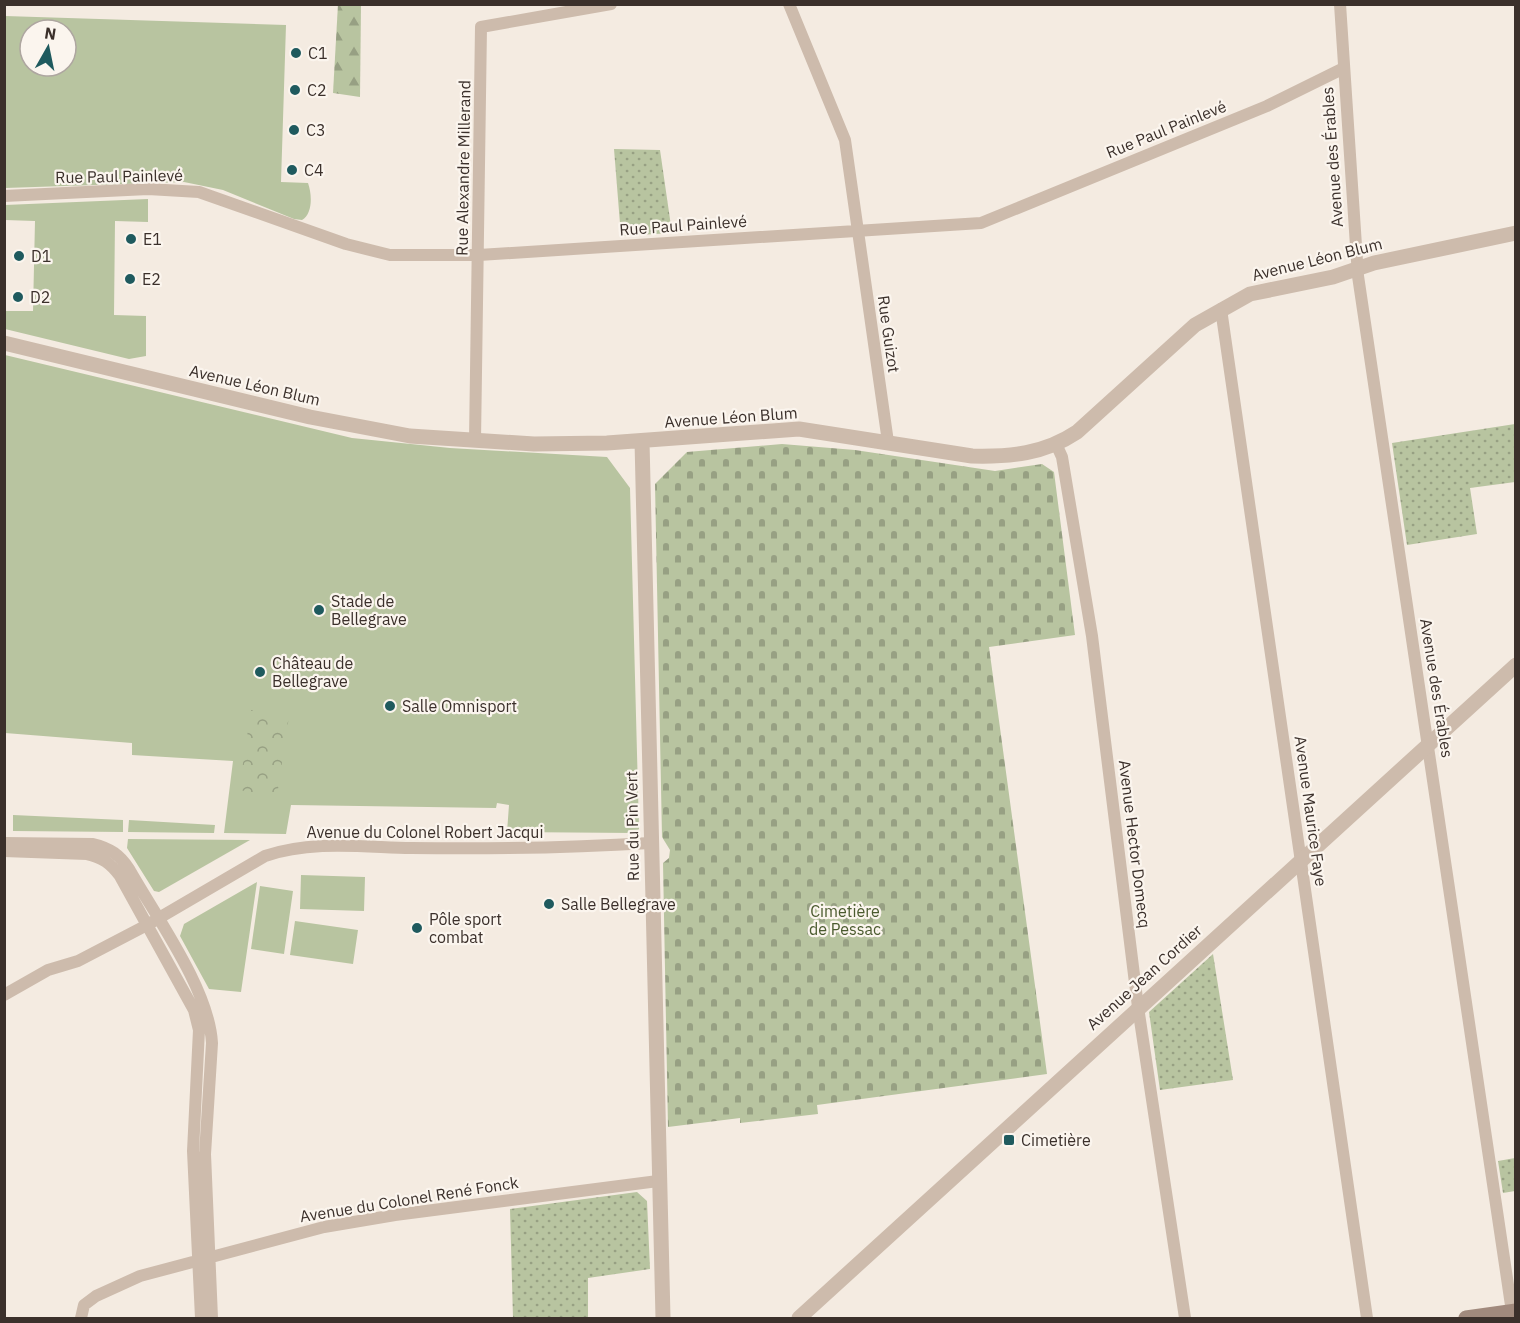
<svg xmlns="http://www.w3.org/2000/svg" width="1520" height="1323" font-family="'IBM Plex Sans',sans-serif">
  <defs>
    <pattern id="forest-firs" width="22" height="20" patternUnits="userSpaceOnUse" patternTransform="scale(1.5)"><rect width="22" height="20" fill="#b8c4a0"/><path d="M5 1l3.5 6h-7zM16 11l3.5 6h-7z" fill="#97a083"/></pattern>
    <pattern id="cemetery-stones" width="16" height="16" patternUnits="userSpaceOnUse" patternTransform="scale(1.5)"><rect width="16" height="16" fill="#b8c4a0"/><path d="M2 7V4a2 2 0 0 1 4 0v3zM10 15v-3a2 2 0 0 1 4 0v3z" fill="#97a083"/></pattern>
    <pattern id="park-crowns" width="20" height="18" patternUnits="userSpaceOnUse" patternTransform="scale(1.5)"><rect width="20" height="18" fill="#b8c4a0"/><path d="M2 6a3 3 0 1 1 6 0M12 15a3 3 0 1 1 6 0" fill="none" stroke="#97a083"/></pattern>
    <pattern id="garden-dots" width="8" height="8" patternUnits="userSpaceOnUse" patternTransform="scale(1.5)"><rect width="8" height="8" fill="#b8c4a0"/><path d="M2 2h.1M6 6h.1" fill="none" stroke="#97a083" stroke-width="1.8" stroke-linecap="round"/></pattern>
  </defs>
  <rect width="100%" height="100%" fill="#f4ebe1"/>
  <path fill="#b8c4a0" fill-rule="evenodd" d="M 5,16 L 286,25 L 281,182 L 308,183 C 312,194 313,214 302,220 L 294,219 L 223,190 L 184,182 L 5,188 ZM 30,30 L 66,30 L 66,66 L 30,66 Z
    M 148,199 L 148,222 L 115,221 L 114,315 L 146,316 L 146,356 L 129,359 L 5,329 L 5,311 L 33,311 L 35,221 L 5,220 L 5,205 Z
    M 5,355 L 352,438 L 450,448 L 607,457 L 630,488 L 639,829 L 635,833 L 507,832 L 509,805 L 497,803 L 496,808 L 291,805 L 286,834 L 224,833 L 233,761 L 132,755 L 132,743 L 5,733 Z
    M 13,815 L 123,820 L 123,832 L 13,831 Z
    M 129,820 L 215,825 L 214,833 L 128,832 Z
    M 128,839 L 250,840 L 159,892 L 154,891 L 127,848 Z
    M 301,875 L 365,877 L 364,911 L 300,909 Z
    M 257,882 L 241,992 L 209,989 L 180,936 L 184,924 Z
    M 260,886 L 293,891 L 284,954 L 251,949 Z
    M 295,921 L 358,930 L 353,964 L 290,955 Z"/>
  <path fill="url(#forest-firs)" d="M 338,4 L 361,5 L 360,97 L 333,93 Z"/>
  <path fill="url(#cemetery-stones)" d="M 782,444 L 855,450 L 995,471 L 1042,464 L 1054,472 L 1075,635 L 989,647 L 1047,1074 L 817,1105 L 818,1114 L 740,1123 L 740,1118 L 668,1127 L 663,863 L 669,858 L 670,850 L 662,837 L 655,484 L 687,452 Z"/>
  <path fill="url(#park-crowns)" d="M 251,710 L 289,716 L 277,796 L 239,790 Z"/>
  <path fill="url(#garden-dots)" d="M 614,149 L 660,150 L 672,233 L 621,236 Z
    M 1515,424 L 1515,482 L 1470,488 L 1477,534 L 1407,545 L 1392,443 Z
    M 1213,954 L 1233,1080 L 1160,1090 L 1149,1012 Z
    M 1515,1158 L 1515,1191 L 1503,1193 L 1498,1161 Z
    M 637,1192 L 647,1201 L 650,1269 L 588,1278 L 588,1318 L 513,1318 L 510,1209 Z"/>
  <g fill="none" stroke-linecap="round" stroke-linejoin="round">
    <path stroke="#cdbbac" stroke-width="12" d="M 789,4 L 845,140 L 888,442
      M 1340,4 L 1358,276 L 1512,1312
      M 4,196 L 148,189 L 199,192 L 346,244 L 390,255 L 479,255 L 981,223 L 1267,106 L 1342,69
      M 1221,309 L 1367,1318
      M 475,441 L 481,27 L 611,4
      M 1057,446 L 1062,457 L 1092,636 L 1138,1007 L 1185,1318
      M 4,843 L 93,844 C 110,848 120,855 129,869 C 156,917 209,989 212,1043 L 205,1154 L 212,1318
      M 4,851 L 87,854 C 102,857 111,864 120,876 L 194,1010 L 199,1030 L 193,1151 L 201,1318
      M 4,995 L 48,970 L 78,961 L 147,925 L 265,856 C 311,840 363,847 411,848 C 491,849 570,848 650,843
      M 81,1318 L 84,1305 L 96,1296 L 140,1276 L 324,1227 L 395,1215 L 658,1181"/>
    <path stroke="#cdbbac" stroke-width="15" d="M 4,343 L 310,417 L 410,436 L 534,444 L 607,443 L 799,429 L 972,456 C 1010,457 1044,454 1077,432 L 1195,325 L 1250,294 L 1333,277 L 1374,263 L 1516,233
      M 642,441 L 663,1318
      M 799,1318 L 1516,665"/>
    <path stroke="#a18a7d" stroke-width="15" d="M 1466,1318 L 1516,1311"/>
  </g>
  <g fill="#1f5a5e" stroke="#fbf5ee" stroke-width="2">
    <circle cx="296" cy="53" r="6"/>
    <circle cx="295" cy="90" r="6"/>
    <circle cx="294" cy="130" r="6"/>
    <circle cx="292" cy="170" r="6"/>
    <circle cx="131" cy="239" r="6"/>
    <circle cx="19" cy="256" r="6"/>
    <circle cx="130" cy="279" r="6"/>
    <circle cx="18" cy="297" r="6"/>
    <circle cx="319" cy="610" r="6"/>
    <circle cx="260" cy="672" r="6"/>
    <circle cx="390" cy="706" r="6"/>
    <circle cx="549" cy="904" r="6"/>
    <circle cx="417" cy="928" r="6"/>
    <rect x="1003" y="1134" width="12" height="12" rx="3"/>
  </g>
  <g text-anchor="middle" stroke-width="4.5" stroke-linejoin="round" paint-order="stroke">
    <g font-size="16" fill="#3b302b" stroke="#fbf5ee" text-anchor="start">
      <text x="308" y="59">C1</text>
      <text x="307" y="96">C2</text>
      <text x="306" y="136">C3</text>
      <text x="304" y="176">C4</text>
      <text x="143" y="245">E1</text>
      <text x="31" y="262">D1</text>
      <text x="142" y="285">E2</text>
      <text x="30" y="303">D2</text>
      <text x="331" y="607">Stade de<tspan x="331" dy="18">Bellegrave</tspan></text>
      <text x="272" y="669">Château de<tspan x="272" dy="18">Bellegrave</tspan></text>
      <text x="402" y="712">Salle Omnisport</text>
      <text x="561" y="910">Salle Bellegrave</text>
      <text x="429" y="925">Pôle sport<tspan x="429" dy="18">combat</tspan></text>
      <text x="1021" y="1146">Cimetière</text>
    </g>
    <g font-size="16" fill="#3b302b" stroke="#fbf5ee">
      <text transform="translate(1166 129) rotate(-22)" y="6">Rue Paul Painlevé</text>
      <text transform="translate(1332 157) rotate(-94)" y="6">Avenue des Érables</text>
      <text transform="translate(463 168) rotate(-89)" y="6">Rue Alexandre Millerand</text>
      <text transform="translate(119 176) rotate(-1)" y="6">Rue Paul Painlevé</text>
      <text transform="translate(683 225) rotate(-4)" y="6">Rue Paul Painlevé</text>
      <text transform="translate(1317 259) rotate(-14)" y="6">Avenue Léon Blum</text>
      <text transform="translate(889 334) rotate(82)" y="6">Rue Guizot</text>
      <text transform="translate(255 385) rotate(13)" y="6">Avenue Léon Blum</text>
      <text transform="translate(731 417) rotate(-4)" y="6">Avenue Léon Blum</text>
      <text transform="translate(1437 688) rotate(81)" y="6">Avenue des Érables</text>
      <text transform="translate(1311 811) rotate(82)" y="6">Avenue Maurice Faye</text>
      <text transform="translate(632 826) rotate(-91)" y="6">Rue du Pin Vert</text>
      <text x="425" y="838">Avenue du Colonel Robert Jacqui</text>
      <text transform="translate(1135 844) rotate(83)" y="6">Avenue Hector Domecq</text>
      <text transform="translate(1144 977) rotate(-42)" y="6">Avenue Jean Cordier</text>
      <text transform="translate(409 1199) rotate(-9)" y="6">Avenue du Colonel René Fonck</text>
    </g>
    <g font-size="16" fill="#4a5a2e" stroke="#fbf5ee">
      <text x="845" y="917">Cimetière<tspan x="845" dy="18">de Pessac</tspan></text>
    </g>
  </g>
  <rect width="1520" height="1323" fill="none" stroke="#3b302b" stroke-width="12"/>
  <g transform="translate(48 48) rotate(9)"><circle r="28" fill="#fbf5ee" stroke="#aea6a0" stroke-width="1.5"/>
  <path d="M0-4.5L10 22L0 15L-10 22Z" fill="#1f5a5e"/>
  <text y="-9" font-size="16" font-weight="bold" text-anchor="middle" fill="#3b302b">N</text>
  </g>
</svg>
